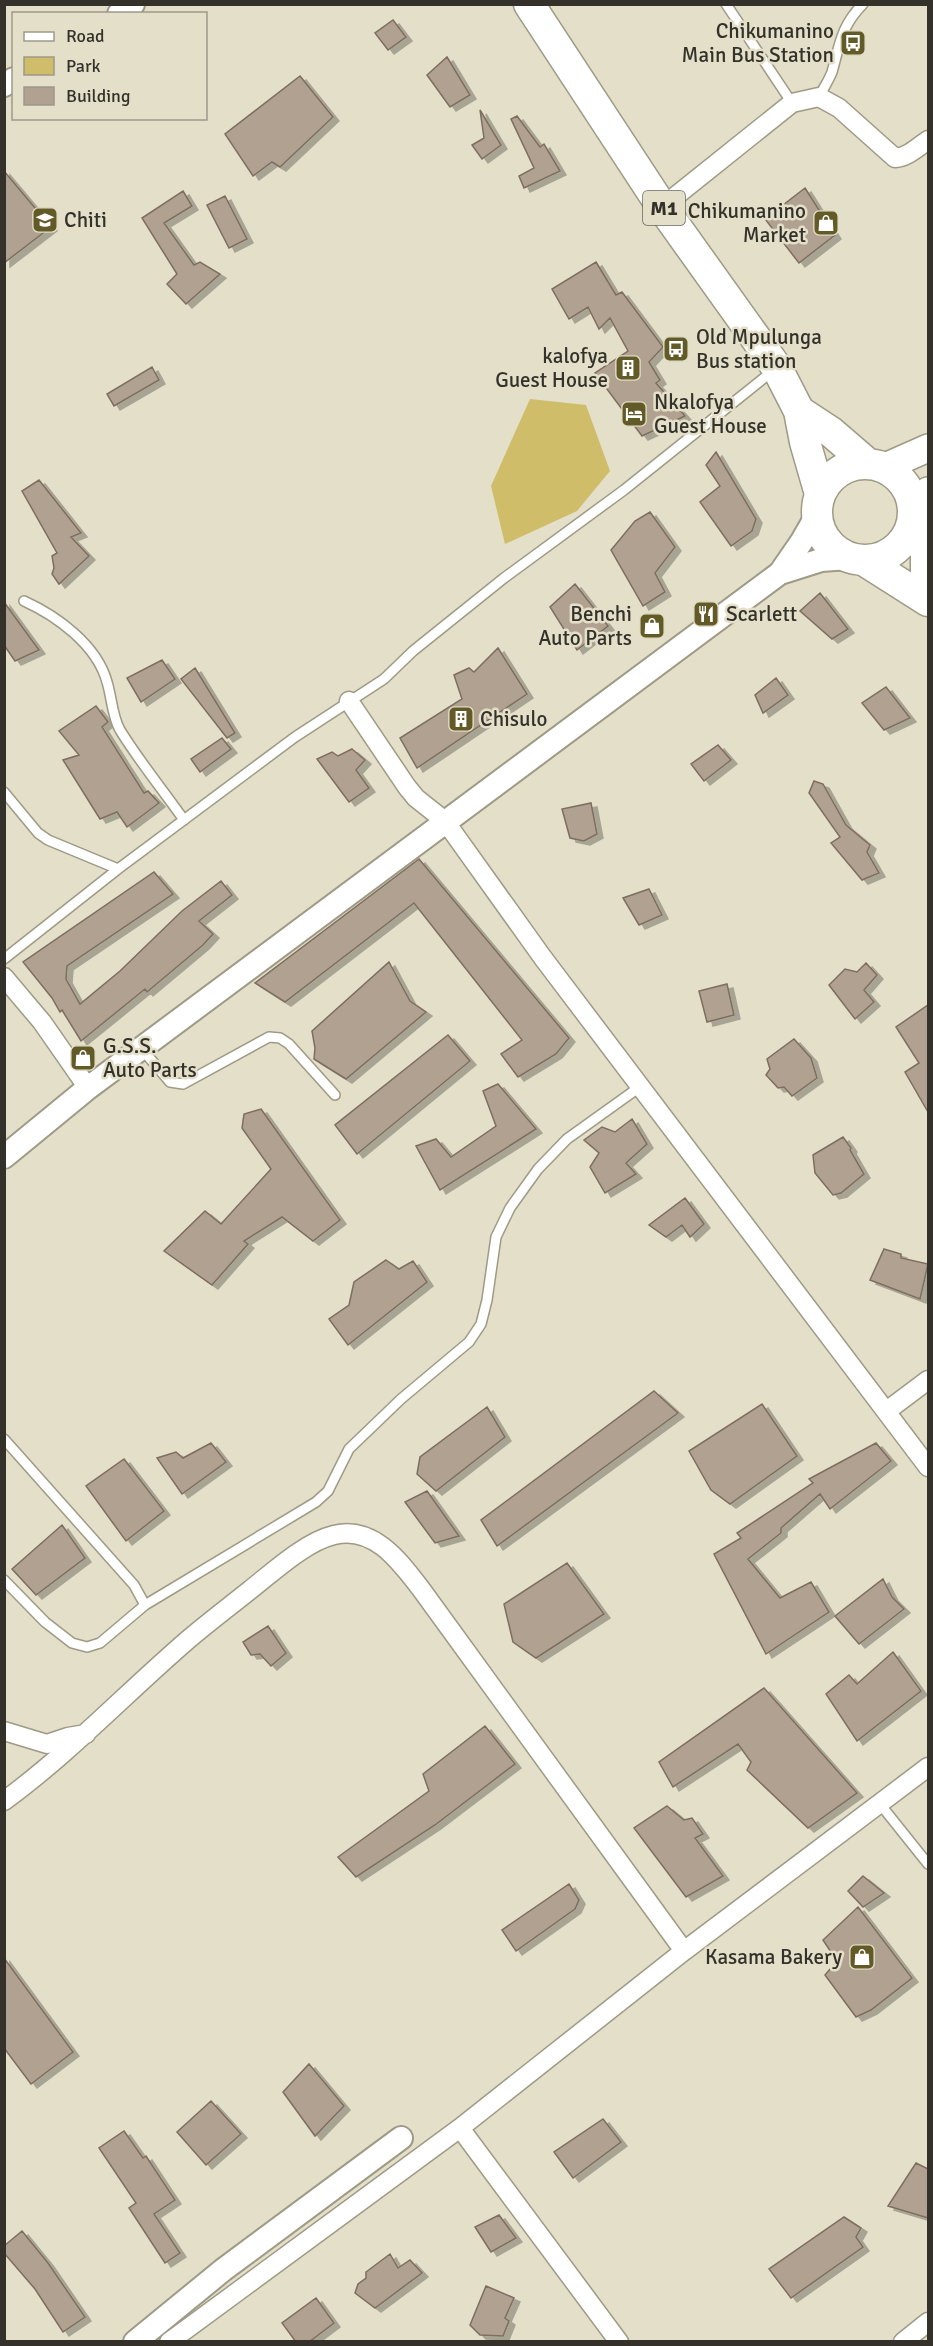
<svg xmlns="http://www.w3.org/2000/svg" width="933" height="2346" font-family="Signika,sans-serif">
  <defs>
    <filter id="shadow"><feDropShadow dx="6" dy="4" stdDeviation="0" flood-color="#0004"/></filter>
  </defs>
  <rect width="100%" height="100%" fill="#e4dfc9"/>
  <path fill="#cfbd6a" d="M 530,399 L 586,405 L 610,471 L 577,511 L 505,544 L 491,486 Z"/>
  <path fill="#b1a190" stroke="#7d6e5e" stroke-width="1.5" filter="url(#shadow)" d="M 393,20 L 406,37 L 388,50 L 375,33 Z
    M 447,57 L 470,95 L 450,107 L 427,75 Z
    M 300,76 L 333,117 L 280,167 L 272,162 L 253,176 L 225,134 Z
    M 480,110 L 501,145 L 482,159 L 472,145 L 484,138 Z
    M 517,116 L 540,147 L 544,144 L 560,171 L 524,188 L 519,176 L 534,168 L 511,119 Z
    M 4,171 L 51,227 L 4,263 Z
    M 805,188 L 835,235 L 799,263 L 765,219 Z
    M 183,191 L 192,206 L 164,223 L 194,265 L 200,262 L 220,274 L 186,304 L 167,284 L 177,274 L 142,218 Z
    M 225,196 L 247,239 L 229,248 L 207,205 Z
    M 596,262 L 616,295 L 622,292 L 663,347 L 649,362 L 660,380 L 656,383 L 685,416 L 642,436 L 595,373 L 628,351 L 610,318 L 599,329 L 588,307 L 569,319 L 552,289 Z
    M 152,367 L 159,380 L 114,406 L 107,394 Z
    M 716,452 L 756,519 L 752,531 L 731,546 L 700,502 L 720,486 L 706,465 Z
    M 39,480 L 81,533 L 71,537 L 89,556 L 59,584 L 52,574 L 54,568 L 52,556 L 57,553 L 22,491 Z
    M 650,512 L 675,547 L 655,573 L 665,592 L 643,606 L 611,550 L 635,521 Z
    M 575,584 L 608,626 L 577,650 L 550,607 Z
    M 820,593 L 848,629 L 832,639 L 800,611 Z
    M 4,602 L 39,650 L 15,661 L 4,645 Z
    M 498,648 L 527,694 L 417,768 L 400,738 L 462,699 L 454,675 L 469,668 L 474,672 Z
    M 162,660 L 175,679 L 141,702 L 127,678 Z
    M 195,668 L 235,733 L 227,738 L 181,679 Z
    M 776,678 L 788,695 L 763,713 L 755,695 Z
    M 886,687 L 910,718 L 884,730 L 862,703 Z
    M 96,706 L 108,722 L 102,727 L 144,793 L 148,791 L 159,803 L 127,827 L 117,812 L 100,819 L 63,760 L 79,755 L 59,731 Z
    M 222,738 L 231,749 L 200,772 L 191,759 Z
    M 718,745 L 731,760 L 704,781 L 691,764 Z
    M 352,749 L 365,760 L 356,770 L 369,788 L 349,802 L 317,759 L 332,752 L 338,756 Z
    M 814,781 L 823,784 L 846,825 L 870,845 L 867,852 L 879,873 L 862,880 L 831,843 L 840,837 L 809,793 Z
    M 591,803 L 597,834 L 584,841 L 570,838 L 562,809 Z
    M 419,859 L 569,1038 L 556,1054 L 518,1077 L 501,1054 L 522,1040 L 414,903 L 285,1002 L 255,983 Z
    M 154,872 L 173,894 L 67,966 L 66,979 L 80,1004 L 120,971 L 182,911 L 221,881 L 232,895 L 199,921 L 213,934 L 203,945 L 147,992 L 145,989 L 81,1041 L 62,1010 L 60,1012 L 52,998 L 23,962 Z
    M 649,889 L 662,915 L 639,925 L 623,898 Z
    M 389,962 L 410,1001 L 426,1012 L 346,1079 L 314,1059 L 315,1048 L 312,1031 Z
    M 866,963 L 877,975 L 864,990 L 874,1002 L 855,1019 L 829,985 L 845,969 L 857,972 Z
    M 727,984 L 734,1015 L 707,1022 L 699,991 Z
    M 928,1005 L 928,1112 L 905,1072 L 919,1063 L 896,1027 Z
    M 448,1035 L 470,1061 L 357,1154 L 335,1125 Z
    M 794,1039 L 811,1058 L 817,1078 L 792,1096 L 784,1087 L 778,1088 L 766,1075 L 770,1069 L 767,1059 Z
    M 498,1084 L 536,1129 L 440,1190 L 416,1146 L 436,1139 L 451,1157 L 496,1126 L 483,1091 Z
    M 261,1109 L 340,1220 L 313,1241 L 282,1217 L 244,1241 L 248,1244 L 212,1285 L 164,1251 L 205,1211 L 221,1224 L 271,1169 L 242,1128 L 244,1114 Z
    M 632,1119 L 647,1144 L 626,1163 L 636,1174 L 605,1193 L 590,1167 L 599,1153 L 584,1140 L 602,1127 L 615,1132 Z
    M 843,1137 L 851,1148 L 850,1150 L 864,1174 L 841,1193 L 833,1195 L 815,1173 L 813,1155 Z
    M 685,1198 L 704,1224 L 690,1237 L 682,1225 L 666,1237 L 649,1225 Z
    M 884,1249 L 901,1254 L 901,1258 L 928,1264 L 920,1299 L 870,1280 Z
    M 386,1260 L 399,1269 L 413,1261 L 427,1282 L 348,1345 L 329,1319 L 349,1305 L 354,1282 Z
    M 654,1391 L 678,1413 L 497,1546 L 481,1520 Z
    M 762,1404 L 797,1456 L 730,1504 L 711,1490 L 689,1451 Z
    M 487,1407 L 505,1437 L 436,1491 L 417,1474 L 420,1457 Z
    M 211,1443 L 226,1462 L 182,1494 L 157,1458 L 176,1452 L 183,1458 Z
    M 876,1443 L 891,1461 L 830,1509 L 820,1494 L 781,1528 L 781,1533 L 748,1559 L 780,1598 L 811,1582 L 829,1612 L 766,1654 L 714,1554 L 741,1538 L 737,1533 L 813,1483 L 809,1479 Z
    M 124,1459 L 164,1511 L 126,1541 L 86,1486 Z
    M 427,1491 L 459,1536 L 435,1543 L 405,1502 Z
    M 62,1525 L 85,1558 L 36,1595 L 12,1569 Z
    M 567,1563 L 604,1614 L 536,1658 L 513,1642 L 504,1604 Z
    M 883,1579 L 892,1597 L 904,1609 L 859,1644 L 835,1616 Z
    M 268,1626 L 286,1653 L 271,1666 L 260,1654 L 251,1655 L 243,1642 Z
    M 893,1652 L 921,1691 L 857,1741 L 826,1694 L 849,1675 L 857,1684 Z
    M 764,1688 L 857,1793 L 808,1828 L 747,1770 L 751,1762 L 738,1744 L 673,1787 L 659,1762 Z
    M 485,1726 L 515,1764 L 435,1825 L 356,1877 L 338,1857 L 429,1791 L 423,1774 Z
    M 667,1806 L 684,1820 L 692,1818 L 703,1834 L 695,1838 L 723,1876 L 686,1897 L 634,1828 Z
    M 863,1876 L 884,1893 L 863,1907 L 848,1891 Z
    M 569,1884 L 579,1900 L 575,1909 L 516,1951 L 502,1930 Z
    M 858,1907 L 912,1978 L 871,2010 L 856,2017 L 825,1975 L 837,1961 L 823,1940 Z
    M 4,1958 L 73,2052 L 31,2084 L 4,2048 Z
    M 309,2064 L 344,2106 L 315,2136 L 283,2092 Z
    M 211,2101 L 241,2134 L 206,2165 L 177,2132 Z
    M 603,2119 L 621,2142 L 573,2178 L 554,2152 Z
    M 124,2131 L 143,2158 L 146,2156 L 175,2200 L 154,2214 L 180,2253 L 165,2263 L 129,2208 L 136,2203 L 99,2148 Z
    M 916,2163 L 928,2169 L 928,2218 L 888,2206 Z
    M 499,2215 L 516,2238 L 491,2252 L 475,2227 Z
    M 844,2217 L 861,2228 L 856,2237 L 863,2247 L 791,2298 L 769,2269 Z
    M 22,2231 L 48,2263 L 85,2317 L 63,2332 L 35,2289 L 4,2253 L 4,2246 Z
    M 390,2254 L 398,2268 L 410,2260 L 422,2273 L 375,2308 L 355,2293 L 358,2284 L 366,2278 L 366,2272 Z
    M 486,2286 L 514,2298 L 505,2318 L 509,2321 L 503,2336 L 480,2335 L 470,2325 Z
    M 316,2298 L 334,2323 L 309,2342 L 296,2342 L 282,2323 Z"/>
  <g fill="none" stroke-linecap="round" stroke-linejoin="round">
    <g stroke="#9e9a85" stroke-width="12">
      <path id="service" d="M 726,4 L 792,103
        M 819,97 C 823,89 829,80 832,72 C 840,44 841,26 863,4
        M 24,601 C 57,616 97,645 107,682 C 112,698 112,716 120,730 C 139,761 163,790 184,820
        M 4,792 L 38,833 L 48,840 L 118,869
        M 4,959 L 118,869 L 295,737 L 384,679 L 413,651 L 504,578 L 624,490 L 774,370
        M 141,1048 L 170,1082 L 183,1084 L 269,1037 L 280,1038 L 289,1044 L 335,1095
        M 4,1439 L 134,1585 L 145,1605
        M 4,1580 L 45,1622 L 72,1643 L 87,1647 L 100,1643 L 145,1605 L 316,1502 L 328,1491 L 349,1449 L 401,1399 L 469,1342 L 481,1324 L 487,1300 L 496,1237 L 510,1208 L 538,1169 L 567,1139 L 641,1086
        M 880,1804 L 928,1864"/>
    </g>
    <g stroke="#9e9a85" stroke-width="21">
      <path id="minor" d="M 662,207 L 792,103 L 819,97 L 839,108 L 895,158 C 908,157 918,147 928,140
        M 349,701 L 407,787 L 416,798 L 445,821 L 543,958 L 928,1467
        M 4,977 L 42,1022 L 88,1088
        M 888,1410 L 928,1380
        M 4,1731 L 47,1744 L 68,1737 L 86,1734
        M 4,1801 C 71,1752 127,1692 190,1638 C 209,1622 230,1606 250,1590 C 273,1572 305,1542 334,1535 C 374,1525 400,1562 421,1589 L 684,1951
        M 460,2128 L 619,2342
        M 169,2342 L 460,2128 L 684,1951 L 928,1767
        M 903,2342 L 928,2322"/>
    </g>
    <g stroke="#9e9a85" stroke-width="26">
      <path id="tertiary" d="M 119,14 L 133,4
        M 4,85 L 14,79
        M 780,573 L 821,560 L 849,558
        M 4,1157 L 88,1088 L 780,573 L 802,541 L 817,515
        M 135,2342 L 223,2270 L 401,2138"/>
    </g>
    <g stroke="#9e9a85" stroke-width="30">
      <path id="secondary" d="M 885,467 L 928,448
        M 915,511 L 928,491"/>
    </g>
    <g stroke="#9e9a85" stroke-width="33">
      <path id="primary" d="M 529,4 L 662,207 L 777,368 L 799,411 L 805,442 L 820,494
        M 799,411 L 831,432 L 867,463
        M817 512a48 48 0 1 1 96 0a48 48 0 1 1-96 0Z
        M 912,527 L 926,552 L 926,598
        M 865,561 L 928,601"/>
    </g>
    <use href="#service" stroke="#fff" stroke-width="9"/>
    <use href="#minor" stroke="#fff" stroke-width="18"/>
    <use href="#tertiary" stroke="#fff" stroke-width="22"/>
    <use href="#secondary" stroke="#fff" stroke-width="27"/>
    <use href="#primary" stroke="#fff" stroke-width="30"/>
  </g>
  <defs>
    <g id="bus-square" transform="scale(1.35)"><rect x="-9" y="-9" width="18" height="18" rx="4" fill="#625b27" stroke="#e4dfc9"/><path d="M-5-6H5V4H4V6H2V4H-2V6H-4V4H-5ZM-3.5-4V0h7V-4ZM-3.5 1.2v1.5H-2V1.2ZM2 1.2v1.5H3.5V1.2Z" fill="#fff"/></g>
    <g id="school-square" transform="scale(1.35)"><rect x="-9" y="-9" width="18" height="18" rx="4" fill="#625b27" stroke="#e4dfc9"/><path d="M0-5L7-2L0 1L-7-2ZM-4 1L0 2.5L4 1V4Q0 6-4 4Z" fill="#fff"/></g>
    <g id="shop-square" transform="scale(1.35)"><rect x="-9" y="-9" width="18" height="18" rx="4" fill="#625b27" stroke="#e4dfc9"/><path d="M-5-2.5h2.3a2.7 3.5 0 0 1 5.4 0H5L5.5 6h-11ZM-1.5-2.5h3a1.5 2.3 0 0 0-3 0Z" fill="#fff"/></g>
    <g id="building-square" transform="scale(1.35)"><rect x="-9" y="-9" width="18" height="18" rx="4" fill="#625b27" stroke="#e4dfc9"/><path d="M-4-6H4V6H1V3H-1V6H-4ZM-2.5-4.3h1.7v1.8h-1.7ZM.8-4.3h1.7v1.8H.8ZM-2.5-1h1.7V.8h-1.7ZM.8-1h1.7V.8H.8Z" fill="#fff"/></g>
    <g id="hotel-square" transform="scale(1.35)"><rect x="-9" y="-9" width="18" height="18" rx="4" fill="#625b27" stroke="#e4dfc9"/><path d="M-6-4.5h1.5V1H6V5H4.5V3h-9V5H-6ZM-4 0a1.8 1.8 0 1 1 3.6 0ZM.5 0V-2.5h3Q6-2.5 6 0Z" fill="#fff"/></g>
    <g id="restaurant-square" transform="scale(1.35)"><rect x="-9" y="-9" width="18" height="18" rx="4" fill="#625b27" stroke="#e4dfc9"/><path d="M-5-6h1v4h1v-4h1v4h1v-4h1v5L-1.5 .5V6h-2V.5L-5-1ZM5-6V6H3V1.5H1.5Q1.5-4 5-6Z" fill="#fff"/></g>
  </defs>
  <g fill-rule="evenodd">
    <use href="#bus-square" x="853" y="43"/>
    <use href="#school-square" x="45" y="220"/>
    <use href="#shop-square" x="826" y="223"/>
    <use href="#bus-square" x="676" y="349"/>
    <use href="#building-square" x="628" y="368"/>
    <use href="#hotel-square" x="634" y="414"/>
    <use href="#restaurant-square" x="706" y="614"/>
    <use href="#shop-square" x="652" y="626"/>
    <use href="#building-square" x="461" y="719"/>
    <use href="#shop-square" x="83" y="1058"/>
    <use href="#shop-square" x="862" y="1957"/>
  </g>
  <g text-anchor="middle" stroke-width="5" stroke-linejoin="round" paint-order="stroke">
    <rect fill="#e4dfc9" stroke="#686559" stroke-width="1.5" x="643" y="191" width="42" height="34" rx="4.5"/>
    <g font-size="20" font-weight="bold" fill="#333129">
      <text x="664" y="215">M1</text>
    </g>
    <g font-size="21" fill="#333129" stroke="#e4dfc9" text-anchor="start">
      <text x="834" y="38" text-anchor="end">Chikumanino<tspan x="834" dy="24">Main Bus Station</tspan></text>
      <text x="806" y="218" text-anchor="end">Chikumanino<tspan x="806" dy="24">Market</tspan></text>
      <text x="64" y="227">Chiti</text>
      <text x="696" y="344">Old Mpulunga<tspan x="696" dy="24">Bus station</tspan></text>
      <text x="608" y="363" text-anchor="end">kalofya<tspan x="608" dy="24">Guest House</tspan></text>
      <text x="654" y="409">Nkalofya<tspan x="654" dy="24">Guest House</tspan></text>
      <text x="632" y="621" text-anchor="end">Benchi<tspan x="632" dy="24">Auto Parts</tspan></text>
      <text x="726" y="621">Scarlett</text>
      <text x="480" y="726">Chisulo</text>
      <text x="103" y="1053">G.S.S.<tspan x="103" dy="24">Auto Parts</tspan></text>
      <text x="842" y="1964" text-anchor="end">Kasama Bakery</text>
    </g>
  </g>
  <rect width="933" height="2346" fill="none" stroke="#333129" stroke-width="12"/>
  <rect x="12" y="12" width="195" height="108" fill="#e4dfc9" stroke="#9d9989" stroke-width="1.5"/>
  <rect x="24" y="32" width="30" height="9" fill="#ffffff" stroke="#9d9989" stroke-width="1.5"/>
  <text x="66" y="42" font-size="18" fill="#333129">Road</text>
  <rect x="24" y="57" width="30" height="18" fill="#cfbd6a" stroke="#9d9989" stroke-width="1.5"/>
  <text x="66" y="72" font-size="18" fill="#333129">Park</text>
  <rect x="24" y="87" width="30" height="18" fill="#b1a190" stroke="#9d9989" stroke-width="1.5"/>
  <text x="66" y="102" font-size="18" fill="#333129">Building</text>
</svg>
